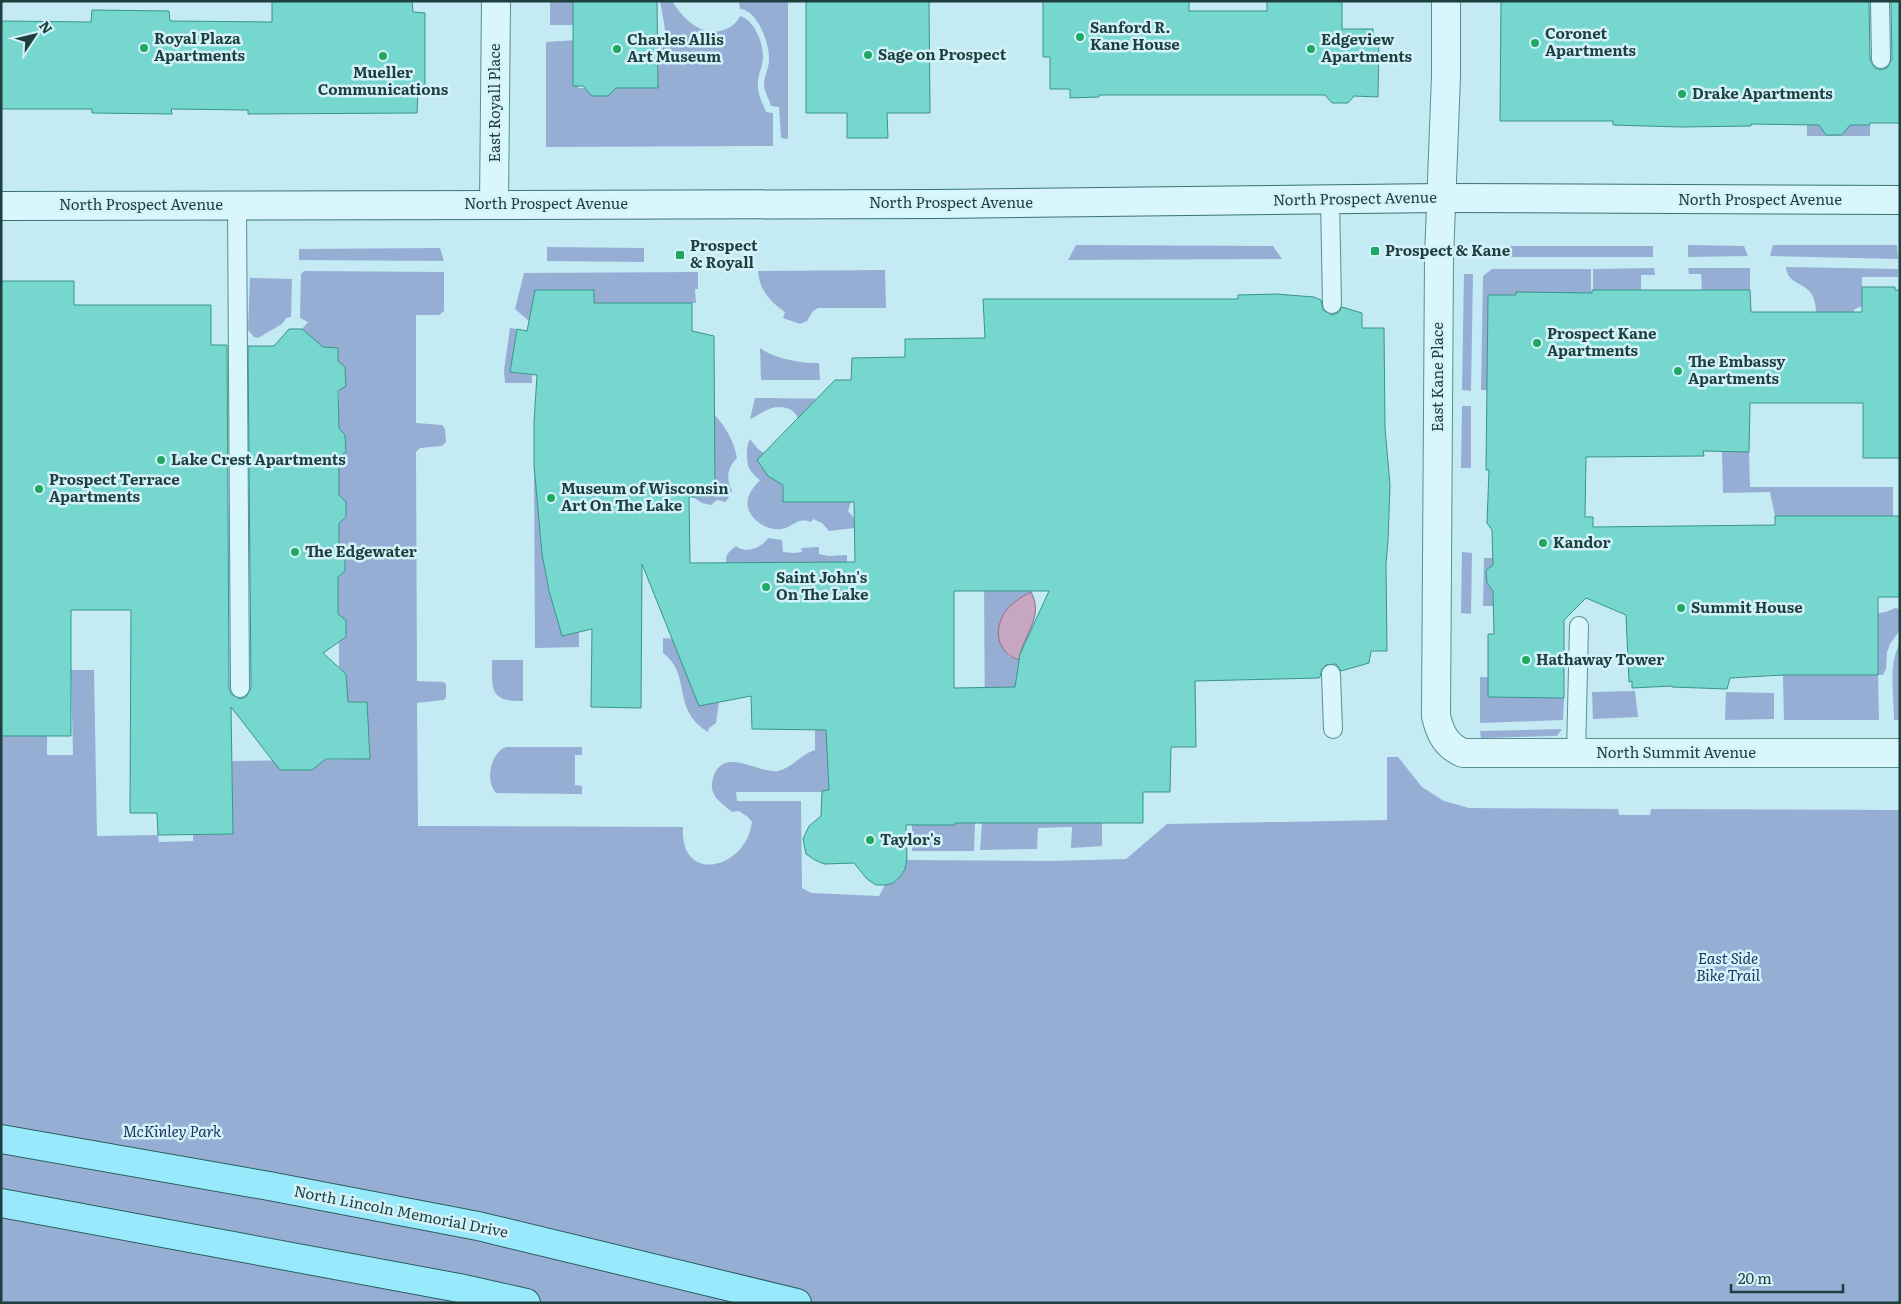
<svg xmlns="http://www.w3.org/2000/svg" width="1901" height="1304" font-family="Literata,serif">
  <rect width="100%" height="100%" fill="#c4eaf4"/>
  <path fill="#96aed4" d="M 550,1 L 573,1 L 573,8 L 577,8 L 578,25 L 550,25 Z
    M 660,1 L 672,1 C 683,19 703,39 726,29 C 732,27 737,22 740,16 C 755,20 764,45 763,59 C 762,68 757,77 758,86 C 758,95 763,104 766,112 L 773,113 L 773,146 L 546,147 L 546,42 L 578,40 L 578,57 L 573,57 L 573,86 L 578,86 L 579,88 L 585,88 L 593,96 L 608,96 L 616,88 L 657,71 L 665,29 Z
    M 739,1 L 788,1 L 788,139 L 781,138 L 779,107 L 771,106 C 769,99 764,91 764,84 C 764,76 769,68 769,60 C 770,45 758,10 740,9 Z
    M 1807,125 L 1870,125 L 1870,136 L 1807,136 Z
    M 1076,245 L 1273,246 L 1282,259 L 1068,260 Z
    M 1688,245 L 1744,246 L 1748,256 L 1688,257 Z
    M 1773,245 L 1897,245 L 1898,259 L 1770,256 Z
    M 1505,246 L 1653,246 L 1653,257 L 1505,257 Z
    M 547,247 L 644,248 L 644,262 L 547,261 Z
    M 440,248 L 444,261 L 299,260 L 299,249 Z
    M 1786,267 L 1898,269 L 1898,277 L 1862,277 L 1862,306 L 1855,309 L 1853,312 L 1816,312 C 1816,278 1788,290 1786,267 Z
    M 1654,268 L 1655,275 L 1641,275 L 1641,290 L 1593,290 L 1593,269 Z
    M 1688,268 L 1750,268 L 1750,290 L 1702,290 L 1701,274 L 1689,274 Z
    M 1492,269 L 1591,269 L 1591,296 L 1560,292 L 1517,292 L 1516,295 L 1488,295 L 1487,390 L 1481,390 L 1483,276 Z
    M 885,270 L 886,308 L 818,308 L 813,311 L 807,321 L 800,324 L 783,318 L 785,312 C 771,302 759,290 758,271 Z
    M 304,271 L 444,272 L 444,311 L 439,315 L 416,315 L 416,423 L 442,425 L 445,429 L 446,442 L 442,446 L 420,448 L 416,452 L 417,681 L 443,682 L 446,684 L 446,697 L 444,700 L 417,703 L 418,826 L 683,827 C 679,885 746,870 752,822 L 748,817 L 739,811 L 732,812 C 721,802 708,796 713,778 C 723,745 758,774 778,771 C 792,768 801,754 815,750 L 815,728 L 826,728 L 829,790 L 822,792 L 736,792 L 737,801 L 801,801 L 802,888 L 811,893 L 879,896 L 885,885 C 899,882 904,873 907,860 L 1050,861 L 1126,859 L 1167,824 L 1387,820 L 1387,757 L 1398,757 L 1422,787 L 1444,801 L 1469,808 L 1618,809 L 1619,815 L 1650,815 L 1651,809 L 1900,810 L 1900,1303 L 1,1303 L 1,736 L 47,736 L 47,755 L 73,755 L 71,670 L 94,670 L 97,836 L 158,835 L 159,842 L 193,841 L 193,835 L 233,834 L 232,761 L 369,759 L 367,702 L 339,702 L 339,695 L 347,689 L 346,674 L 339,667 L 339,642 L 346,620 L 338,614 L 338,577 L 345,571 L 345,555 L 339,548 L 339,523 L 346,517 L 346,502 L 339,495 L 339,391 L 346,385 L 345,367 L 338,361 L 338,348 L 310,347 L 308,334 L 302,329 L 308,322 L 300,318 L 301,274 Z
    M 698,272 L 698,289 L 695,289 L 696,303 L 594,303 L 594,290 L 535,290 L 529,321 L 515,309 L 524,273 Z
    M 1464,274 L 1473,274 L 1471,391 L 1462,390 Z
    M 250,278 L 292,279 L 291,317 L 286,318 L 282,324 L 258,338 L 254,337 L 248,330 Z
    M 510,328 L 517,329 L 510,372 L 532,375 L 532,383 L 505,383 L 504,370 Z
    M 760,348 C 775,359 801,363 819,363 L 820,380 L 761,380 Z
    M 755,398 L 851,399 L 798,420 C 797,409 782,405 772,408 C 765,410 757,416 750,419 Z
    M 1462,406 L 1471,406 L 1471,468 L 1461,468 Z
    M 715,415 C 726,428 734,441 737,458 C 727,468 726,479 732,491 L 726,502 L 717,500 L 711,505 L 702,503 L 693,497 L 715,495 Z
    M 750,439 L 758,449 L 764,453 C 760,469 767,479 783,482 L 783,502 L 851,502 L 848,511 L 854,518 L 855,528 L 829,531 L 822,523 L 813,519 L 811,522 C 796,517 794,527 782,529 C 769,531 755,523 749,511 C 744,498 752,489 760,480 C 756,477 751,472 749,468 C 746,460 746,446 750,439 Z
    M 1722,451 L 1749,452 L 1750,487 L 1893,487 L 1893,516 L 1775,516 L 1770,492 L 1723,493 Z
    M 534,465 L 542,554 L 562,636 L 579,632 L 579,647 L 535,648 Z
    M 768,538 L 782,540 L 783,552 L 794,553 L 802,552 L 801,548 L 819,547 L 819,554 L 829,556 L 847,555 L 847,562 L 726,563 C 725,554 730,551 736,546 C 745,554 762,548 768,538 Z
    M 1462,552 L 1472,553 L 1471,614 L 1461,613 Z
    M 1484,558 L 1493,558 L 1493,565 L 1486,571 L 1487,583 L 1493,591 L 1494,606 L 1483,606 Z
    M 984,576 L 1024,582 L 1031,592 L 1024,596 L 1008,656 L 1019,660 L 1017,679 L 1021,688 L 985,737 Z
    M 1895,608 L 1900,609 L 1900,630 L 1890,644 L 1887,652 L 1886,669 L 1883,675 L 1878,675 L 1879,720 L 1784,720 L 1783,675 L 1878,613 L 1886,612 Z
    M 663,638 L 678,639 L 719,702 L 716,723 L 709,728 L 708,732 C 670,708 693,676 663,653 Z
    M 1900,643 L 1900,720 L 1894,720 C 1894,696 1888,664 1900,643 Z
    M 492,660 L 523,660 L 523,701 C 489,702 492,688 492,660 Z
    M 1480,677 L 1488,677 L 1488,697 L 1564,698 L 1563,720 L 1480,723 Z
    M 1635,691 L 1638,717 L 1593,719 L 1592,692 Z
    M 1726,692 L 1774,693 L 1774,719 L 1725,720 Z
    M 1562,729 L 1557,736 L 1481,738 L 1480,731 Z
    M 506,747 L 582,747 L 582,755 L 575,755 L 575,785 L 582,786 L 582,794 L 496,793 C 485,780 490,754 506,747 Z
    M 955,823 L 975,823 L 974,851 L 912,851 L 912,825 L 955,825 Z
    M 982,823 L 1102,823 L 1102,846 L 1071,848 L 1072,827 L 1038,828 L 1037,849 L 980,850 Z"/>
  <path fill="#c6a6c0" stroke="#966b8c" d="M 1031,592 C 1045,617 1022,636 1019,660 C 993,652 993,622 1011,605 C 1017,600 1024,595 1031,592 Z"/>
  <path fill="#75d7ce" stroke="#3a948a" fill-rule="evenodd" d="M 272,1 L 412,1 L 413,12 L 425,13 L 425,92 L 418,92 L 417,113 L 248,114 L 248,110 L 171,109 L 172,114 L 92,113 L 92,109 L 1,109 L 1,21 L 91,22 L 92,10 L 169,11 L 170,21 L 272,22 Z
    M 573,1 L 657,1 L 658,88 L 616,88 L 608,96 L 592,96 L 583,86 L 573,86 Z
    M 806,1 L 929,1 L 930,113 L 887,113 L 888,138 L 847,138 L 847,113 L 806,113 Z
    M 1043,1 L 1189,1 L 1189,11 L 1267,11 L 1267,1 L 1342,1 L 1342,29 L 1373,29 L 1373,36 L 1379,36 L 1378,97 L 1354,96 L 1348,103 L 1332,103 L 1325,95 L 1099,95 L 1099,97 L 1070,98 L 1070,89 L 1050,89 L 1050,57 L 1043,57 Z
    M 1501,1 L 1869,1 L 1870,60 L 1875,68 L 1881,70 L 1887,68 L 1892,59 L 1891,1 L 1900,1 L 1900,123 L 1870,123 L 1870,125 L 1850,125 L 1842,135 L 1826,135 L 1819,125 L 1751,124 L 1751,126 L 1681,127 L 1613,125 L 1613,121 L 1500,121 Z
    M 1,281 L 74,281 L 74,305 L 211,305 L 211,345 L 227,345 L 229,688 L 231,694 L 240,699 L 246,697 L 251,688 L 248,346 L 274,346 L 289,329 L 302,329 L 323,347 L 338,348 L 338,361 L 345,367 L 346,386 L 338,391 L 339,428 L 345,435 L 346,452 L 339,457 L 339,495 L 346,502 L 346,517 L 339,523 L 339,548 L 345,555 L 345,571 L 338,577 L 338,614 L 346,620 L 346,637 L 323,653 L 346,674 L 348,702 L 367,702 L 370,759 L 326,759 L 312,770 L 280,770 L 231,707 L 233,834 L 158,835 L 157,813 L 130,813 L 131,610 L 71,610 L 71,736 L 1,736 Z
    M 1862,287 L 1895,287 L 1895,290 L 1900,290 L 1900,458 L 1863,458 L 1863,403 L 1750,403 L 1749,452 L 1703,451 L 1704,456 L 1586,457 L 1585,517 L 1593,517 L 1593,527 L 1775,525 L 1775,516 L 1900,516 L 1900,597 L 1878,597 L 1878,675 L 1783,675 L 1730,678 L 1727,689 L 1672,687 L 1672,686 L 1632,688 L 1632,681 L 1629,682 L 1626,615 L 1586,598 L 1564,620 L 1564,698 L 1488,697 L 1488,634 L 1494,634 L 1493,591 L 1487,583 L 1486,570 L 1493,565 L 1492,530 L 1487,523 L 1489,470 L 1486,470 L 1488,295 L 1516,295 L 1516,292 L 1592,293 L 1592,290 L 1750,290 L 1751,312 L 1862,312 Z
    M 535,290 L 594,290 L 594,303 L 692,303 L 692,331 L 714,336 L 715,496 L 689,497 L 690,563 L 855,562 L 854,502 L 783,502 L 783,485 L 768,476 L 757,460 L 835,380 L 851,380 L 852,358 L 905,357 L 905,339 L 985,338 L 983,299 L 1238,299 L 1238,295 L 1276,294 L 1314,297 L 1321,300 L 1323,310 L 1332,315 L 1338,313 L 1342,307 L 1362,313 L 1362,328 L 1384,328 L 1385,428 L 1390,485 L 1388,541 L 1386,564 L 1387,651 L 1371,651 L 1369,663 L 1341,671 L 1336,664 L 1326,665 L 1322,669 L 1320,677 L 1319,678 L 1195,681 L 1196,747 L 1171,747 L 1170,792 L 1143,792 L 1143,823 L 955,823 L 955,825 L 906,825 L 907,858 L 905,869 L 900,877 L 893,883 L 885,885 L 876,885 L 867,879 L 854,863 L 824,864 L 815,860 L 806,854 L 803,839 L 809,826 L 821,816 L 822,791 L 829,790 L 826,730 L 752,729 L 751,696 L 699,706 L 642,564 L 641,708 L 591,707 L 592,629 L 562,636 L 549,591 L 542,554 L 534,465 L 534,422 L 537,375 L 510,372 L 517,329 L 527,331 ZM 954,591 L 1049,591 L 1020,654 L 1015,687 L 954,688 Z"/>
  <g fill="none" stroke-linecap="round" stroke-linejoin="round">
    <g stroke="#579091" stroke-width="20">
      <path id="service" d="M 1880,1 L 1881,59
        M 1330,199 L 1332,304
        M 237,205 L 240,688
        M 1331,674 L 1333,729
        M 1576,754 L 1579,626"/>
    </g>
    <g stroke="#579091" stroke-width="30">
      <path id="minor" d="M 1446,1 L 1446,76 L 1439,258 L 1436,716 C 1440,733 1446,746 1463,753 L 1900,753
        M 494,204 L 496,1"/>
    </g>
    <g stroke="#3a7373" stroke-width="30">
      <path id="secondary" d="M 1,206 L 939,204 L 1441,198 L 1900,200"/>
    </g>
    <g stroke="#2c5f5c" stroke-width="30">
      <path id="primary" d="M 1,1139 L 269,1186 L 478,1226 L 797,1303
        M 1,1203 L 459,1288 L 526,1303"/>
    </g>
    <use href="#service" stroke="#d9f6fd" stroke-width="18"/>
    <use href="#minor" stroke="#d9f6fd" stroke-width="28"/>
    <use href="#secondary" stroke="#d9f6fd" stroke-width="28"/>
    <use href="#primary" stroke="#98e9fb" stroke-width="28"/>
  </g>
  <g fill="#1fa862" stroke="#d4f2fa" stroke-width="2">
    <circle cx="1080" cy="37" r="5"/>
    <circle cx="1535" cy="43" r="5"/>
    <circle cx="144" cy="48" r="5"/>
    <circle cx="617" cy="49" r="5"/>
    <circle cx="1311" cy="49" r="5"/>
    <circle cx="868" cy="55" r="5"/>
    <circle cx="383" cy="56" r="5"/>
    <circle cx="1682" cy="94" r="5"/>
    <rect x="1370" y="246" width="10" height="10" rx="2.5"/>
    <rect x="675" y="250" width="10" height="10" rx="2.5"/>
    <circle cx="1537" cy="343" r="5"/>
    <circle cx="1678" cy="371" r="5"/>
    <circle cx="161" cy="460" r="5"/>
    <circle cx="39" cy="489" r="5"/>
    <circle cx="551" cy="498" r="5"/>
    <circle cx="1543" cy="543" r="5"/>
    <circle cx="295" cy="552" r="5"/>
    <circle cx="766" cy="587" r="5"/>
    <circle cx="1681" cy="608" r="5"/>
    <circle cx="1526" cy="660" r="5"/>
    <circle cx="870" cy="840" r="5"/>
  </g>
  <g text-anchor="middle" stroke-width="5" stroke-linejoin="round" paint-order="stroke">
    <g font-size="15" font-weight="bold" fill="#1d3f3e" stroke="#d4f2fa" text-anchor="start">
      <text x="1090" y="33">Sanford R.<tspan x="1090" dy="17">Kane House</tspan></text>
      <text x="1545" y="39">Coronet<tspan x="1545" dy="17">Apartments</tspan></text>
      <text x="154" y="44">Royal Plaza<tspan x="154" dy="17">Apartments</tspan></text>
      <text x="627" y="45">Charles Allis<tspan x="627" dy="17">Art Museum</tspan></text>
      <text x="1321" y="45">Edgeview<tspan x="1321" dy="17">Apartments</tspan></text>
      <text x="878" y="60">Sage on Prospect</text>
      <text x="383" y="78" text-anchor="middle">Mueller<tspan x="383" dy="17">Communications</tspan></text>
      <text x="1692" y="99">Drake Apartments</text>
      <text x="690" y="251">Prospect<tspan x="690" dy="17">&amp; Royall</tspan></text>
      <text x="1385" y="256">Prospect &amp; Kane</text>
      <text x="1547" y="339">Prospect Kane<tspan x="1547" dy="17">Apartments</tspan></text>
      <text x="1688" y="367">The Embassy<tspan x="1688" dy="17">Apartments</tspan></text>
      <text x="171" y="465">Lake Crest Apartments</text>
      <text x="49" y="485">Prospect Terrace<tspan x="49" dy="17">Apartments</tspan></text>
      <text x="561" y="494">Museum of Wisconsin<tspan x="561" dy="17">Art On The Lake</tspan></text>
      <text x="1553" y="548">Kandor</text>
      <text x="305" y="557">The Edgewater</text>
      <text x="776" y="583">Saint John's<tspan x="776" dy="17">On The Lake</tspan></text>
      <text x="1691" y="613">Summit House</text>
      <text x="1536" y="665">Hathaway Tower</text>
      <text x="880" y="845">Taylor's</text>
    </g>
    <g font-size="15" fill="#1d3f3e" stroke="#d4f2fa">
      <text transform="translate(495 103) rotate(-90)" y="5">East Royall Place</text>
      <text transform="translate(1355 199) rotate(-1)" y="5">North Prospect Avenue</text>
      <text x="1760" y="205">North Prospect Avenue</text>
      <text x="951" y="208">North Prospect Avenue</text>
      <text x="546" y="209">North Prospect Avenue</text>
      <text x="141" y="210">North Prospect Avenue</text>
      <text transform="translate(1438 377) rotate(-90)" y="5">East Kane Place</text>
      <text x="1676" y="758">North Summit Avenue</text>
      <text transform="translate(401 1212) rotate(11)" y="5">North Lincoln Memorial Drive</text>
    </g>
    <g font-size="15" font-style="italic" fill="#21315e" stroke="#d4f2fa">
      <text x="1728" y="964">East Side<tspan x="1728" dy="17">Bike Trail</tspan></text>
      <text x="172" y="1137">McKinley Park</text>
    </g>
  </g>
  <rect width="1901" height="1304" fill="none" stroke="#1d3f3e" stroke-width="5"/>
  <g transform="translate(35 35) rotate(55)" stroke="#d4f2fa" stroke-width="4" paint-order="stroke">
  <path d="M0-4L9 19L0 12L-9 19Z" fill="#1d3f3e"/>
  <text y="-8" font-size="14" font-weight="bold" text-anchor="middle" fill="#1d3f3e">N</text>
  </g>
  <path d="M1731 1284v8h112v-8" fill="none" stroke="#1d3f3e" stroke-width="2.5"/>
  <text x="1738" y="1284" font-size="15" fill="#1d3f3e" stroke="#d4f2fa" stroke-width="4" paint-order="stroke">20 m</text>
</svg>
